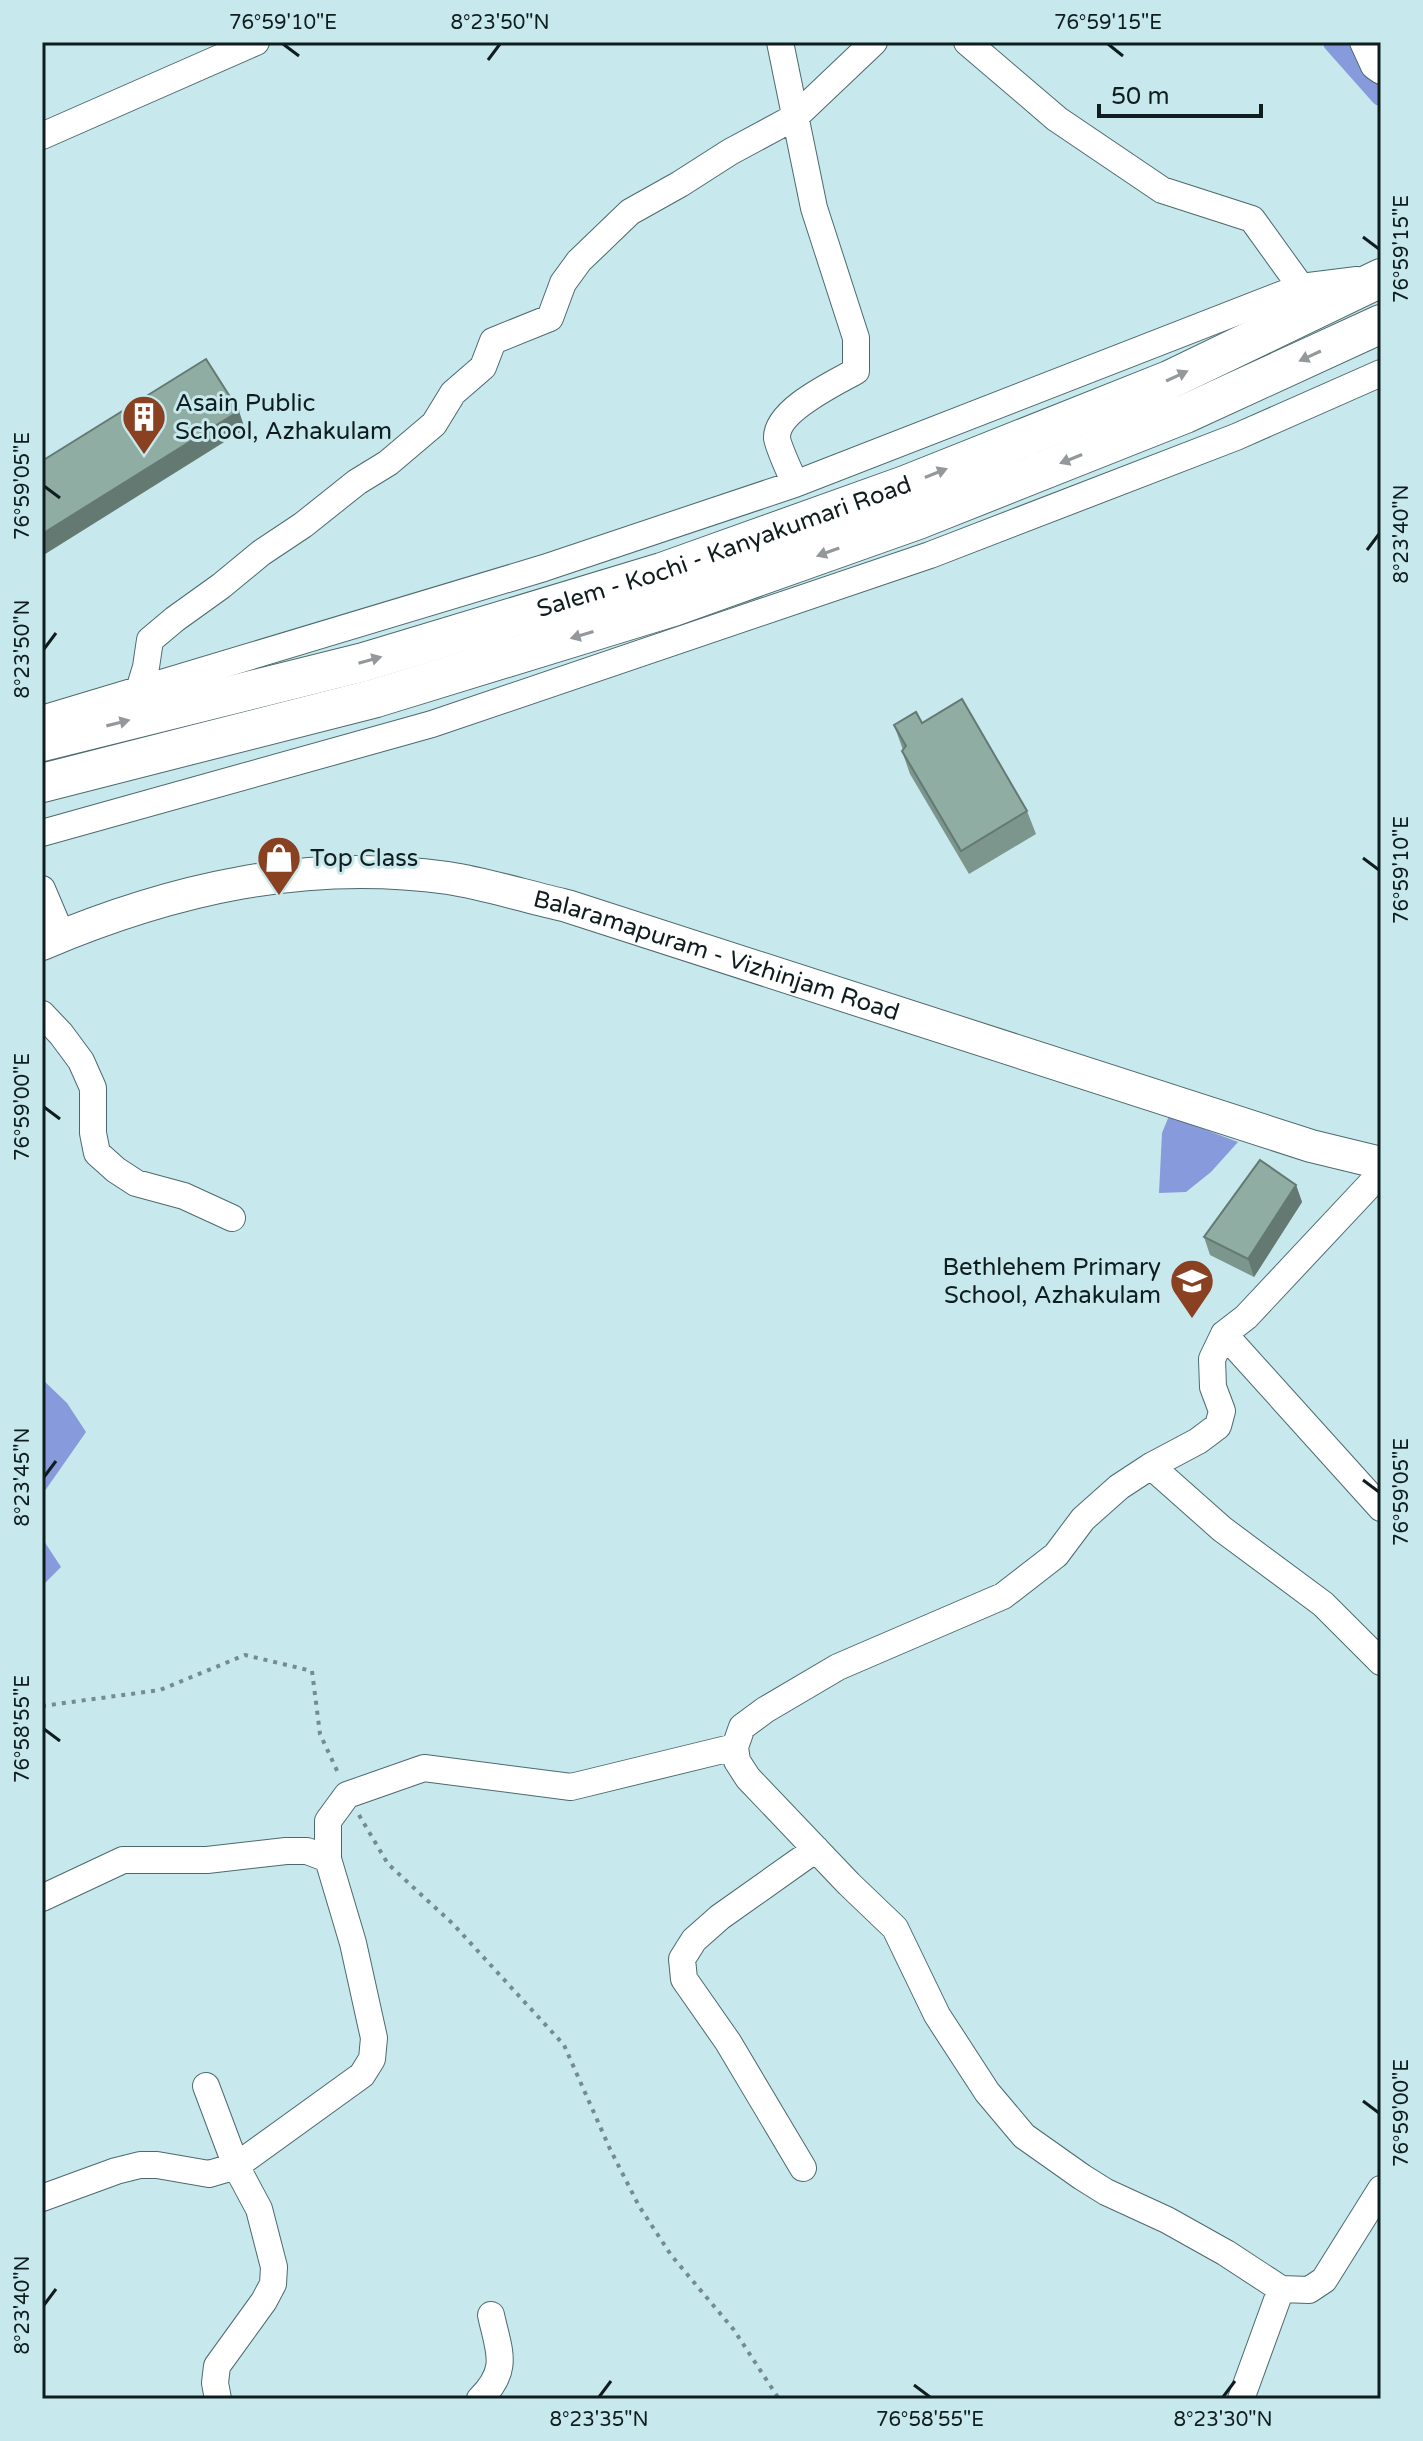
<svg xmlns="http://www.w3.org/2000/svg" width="1423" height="2441" font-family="'Varela Round',sans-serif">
  <rect width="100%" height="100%" fill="#c7e8ed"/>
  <path fill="#879adb" d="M 1169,1116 L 1238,1142 L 1211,1172 L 1186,1192 L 1159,1193 L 1162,1133 Z
    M 42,1379 L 67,1403 L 86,1432 L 42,1495 Z
    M 42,1538 L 61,1567 L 42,1586 Z"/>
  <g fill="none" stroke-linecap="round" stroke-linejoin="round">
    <path stroke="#879adb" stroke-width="22" d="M 1334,42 L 1381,95"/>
    <g stroke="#4c6a6e" stroke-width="28">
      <path id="minor" d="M 780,42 L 814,208 L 856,338 L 856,371 C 835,383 776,410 777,438 C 778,447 791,474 795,484
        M 967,42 L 1057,119 L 1162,190 L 1252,219 L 1301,287
        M 1363,42 L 1374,66 L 1381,71
        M 42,136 L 256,42
        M 139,690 L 146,667 L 150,640 L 175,619 L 221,586 L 261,553 L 303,525 L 357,482 L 388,463 L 434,424 L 453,393 L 483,367 L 493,341 L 550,318 L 563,283 L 579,261 L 630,212 L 680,184 L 730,152 L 795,117 L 874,42
        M 42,719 L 544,568 L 795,484 L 1301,287 L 1357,280
        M 42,833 L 432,724 L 930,555 L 1236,437 L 1381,373
        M 42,889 L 62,936
        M 42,1014 L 61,1034 L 81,1061 L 93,1088 L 93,1133 L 97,1153 L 116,1170 L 136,1183 L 184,1196 L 232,1218
        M 1381,1173 L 1246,1317 L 1224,1334 L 1212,1359 L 1213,1387 L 1222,1411 L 1218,1426 L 1198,1441 L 1151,1466 L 1119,1487 L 1083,1519 L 1056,1555 L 1003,1596 L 838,1667 L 765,1710 L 742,1727 L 735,1747 L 737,1761 L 748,1778 L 849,1884 L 895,1928 L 937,2015 L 987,2092 L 1024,2136 L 1082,2177 L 1106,2192 L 1167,2220 L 1226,2253 L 1281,2289 L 1309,2290 L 1324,2280 L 1381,2189
        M 1224,1334 L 1381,1508
        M 1151,1466 L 1222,1529 L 1323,1604 L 1381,1662
        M 328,1859 L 328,1821 L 347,1795 L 424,1768 L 571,1787 L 735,1747
        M 42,1898 L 123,1860 L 207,1860 L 286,1851 L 307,1851 L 328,1859 L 353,1943 L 374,2038 L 372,2059 L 362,2075 L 236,2166 L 209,2174 L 157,2165 L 140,2165 L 116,2171 L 42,2198
        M 206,2086 L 236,2166 L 259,2209 L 274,2267 L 273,2284 L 264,2301 L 217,2366 L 215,2383 L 218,2399
        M 803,2168 L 728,2042 L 684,1979 L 682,1959 L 694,1940 L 720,1917 L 816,1849
        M 480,2399 C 510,2369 499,2352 491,2315
        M 1241,2399 L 1281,2289"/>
    </g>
    <g stroke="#4c6a6e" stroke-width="34">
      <g id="major">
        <path id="s1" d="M 42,944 C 172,889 306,858 448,878 C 487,884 527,897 567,906 L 1311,1146 L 1381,1163"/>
      </g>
    </g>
    <g stroke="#4c6a6e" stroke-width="40">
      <g id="highway">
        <path id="s2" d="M 42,742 L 364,662 L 662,572 L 905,485 L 1169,380 L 1381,278"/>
        <path d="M 42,783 L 376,698 L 673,607 L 918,520 L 1185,414 L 1381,324"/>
      </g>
    </g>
    <path stroke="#748c8f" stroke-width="4" stroke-dasharray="4 6" stroke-linecap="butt" d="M 42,1706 L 160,1690 L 245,1655 L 312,1671 L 320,1734 L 339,1775
      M 359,1815 L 388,1864 L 453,1924 L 564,2045 L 610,2149 L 639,2206 L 671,2255 L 734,2330 L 779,2399"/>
    <use href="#minor" stroke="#fff" stroke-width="26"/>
    <use href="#major" stroke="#fff" stroke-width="32"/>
    <use href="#highway" stroke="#fff" stroke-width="38"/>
  </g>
  <path fill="#7c958d" d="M 922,723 L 1027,811 L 1036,834 L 969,874 L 910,774 L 902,751 L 903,750 L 894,725 Z
    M 1296,1185 L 1302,1202 L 1254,1277 L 1210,1255 L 1204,1237 Z"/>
  <path fill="#657973" d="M 239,411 L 245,429 L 42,556 L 42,534 Z
    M 1296,1185 L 1302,1202 L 1254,1277 L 1248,1259 Z"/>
  <path fill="#90ada4" stroke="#657973" stroke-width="2" d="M 206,359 L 239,411 L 42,534 L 42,461 Z
    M 962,699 L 1027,811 L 961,851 L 902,751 L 906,746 L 894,725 L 916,712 L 922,723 Z
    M 1260,1160 L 1296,1185 L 1248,1259 L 1204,1237 Z"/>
  <defs><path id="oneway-solid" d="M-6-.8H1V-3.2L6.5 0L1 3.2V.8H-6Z" transform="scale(2)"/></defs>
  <g fill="#93999a">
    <use href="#oneway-solid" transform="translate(1310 356) rotate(155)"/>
    <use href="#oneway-solid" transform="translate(1177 376) rotate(-25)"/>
    <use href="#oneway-solid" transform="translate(1071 459) rotate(158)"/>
    <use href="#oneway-solid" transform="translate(936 473) rotate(-22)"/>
    <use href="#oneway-solid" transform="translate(828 552) rotate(160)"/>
    <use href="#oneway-solid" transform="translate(582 635) rotate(163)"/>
    <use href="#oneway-solid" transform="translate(370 660) rotate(-16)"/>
    <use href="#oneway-solid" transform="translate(118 723) rotate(-14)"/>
  </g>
  <path fill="none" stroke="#101d1e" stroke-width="3" d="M 283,44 L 299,56M 1108,44 L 1123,56M 488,60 L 500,44M 1363,237 L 1379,249M 44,486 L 60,498M 1367,550 L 1379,534M 44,649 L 56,633M 1363,858 L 1379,870M 44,1107 L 60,1119M 44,1477 L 56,1461M 1363,1480 L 1379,1492M 44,1729 L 60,1741M 1363,2101 L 1379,2113M 44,2305 L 56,2289M 914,2385 L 930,2397M 599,2397 L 611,2381M 1223,2397 L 1235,2381"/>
  <defs>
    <g id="building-pin" transform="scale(2.3)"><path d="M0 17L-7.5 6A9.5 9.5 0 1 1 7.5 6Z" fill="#894121" stroke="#c7e8ed"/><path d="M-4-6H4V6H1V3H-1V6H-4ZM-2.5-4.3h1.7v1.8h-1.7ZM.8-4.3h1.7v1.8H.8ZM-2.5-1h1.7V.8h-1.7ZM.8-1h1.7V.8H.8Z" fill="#fff"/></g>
    <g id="shop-pin" transform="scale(2.3)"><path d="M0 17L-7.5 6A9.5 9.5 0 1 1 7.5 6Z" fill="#894121" stroke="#c7e8ed"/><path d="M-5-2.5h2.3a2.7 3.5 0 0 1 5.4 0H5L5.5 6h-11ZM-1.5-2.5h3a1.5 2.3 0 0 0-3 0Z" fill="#fff"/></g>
    <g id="school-pin" transform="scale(2.3)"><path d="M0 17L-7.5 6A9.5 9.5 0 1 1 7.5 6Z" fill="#894121" stroke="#c7e8ed"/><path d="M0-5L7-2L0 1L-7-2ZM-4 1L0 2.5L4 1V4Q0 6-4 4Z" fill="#fff"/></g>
  </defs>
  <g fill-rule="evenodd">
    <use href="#building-pin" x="144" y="417"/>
    <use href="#shop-pin" x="279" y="858"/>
    <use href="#school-pin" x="1192" y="1281"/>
  </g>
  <g text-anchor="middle" stroke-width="6" stroke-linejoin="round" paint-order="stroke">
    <g font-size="24" fill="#101d1e" stroke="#c7e8ed" text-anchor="start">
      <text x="175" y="411">Asain Public<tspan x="175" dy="28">School, Azhakulam</tspan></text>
      <text x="310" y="866">Top Class</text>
      <text x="1161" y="1275" text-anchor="end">Bethlehem Primary<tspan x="1161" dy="28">School, Azhakulam</tspan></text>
    </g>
    <g font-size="24" fill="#101d1e" stroke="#c7e8ed">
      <text dy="8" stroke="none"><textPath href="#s2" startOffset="710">Salem - Kochi - Kanyakumari Road</textPath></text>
      <text dy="8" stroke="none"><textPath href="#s1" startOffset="696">Balaramapuram - Vizhinjam Road</textPath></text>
    </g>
  </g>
  <rect width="1423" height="2441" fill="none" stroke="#c7e8ed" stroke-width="88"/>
  <path d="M1099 104v12h162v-12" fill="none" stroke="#101d1e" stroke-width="4"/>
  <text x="1111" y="104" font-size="24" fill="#101d1e" stroke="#c7e8ed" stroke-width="6" paint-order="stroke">50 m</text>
  <rect x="44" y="44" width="1335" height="2353" fill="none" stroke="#101d1e" stroke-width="3"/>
  <g font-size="20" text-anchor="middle" fill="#101d1e">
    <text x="283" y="29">76°59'10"E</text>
    <text x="500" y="29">8°23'50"N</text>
    <text x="1108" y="29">76°59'15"E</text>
    <text transform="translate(1401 249) rotate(-90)" y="7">76°59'15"E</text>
    <text transform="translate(22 486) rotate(-90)" y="7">76°59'05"E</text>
    <text transform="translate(1401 534) rotate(-90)" y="7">8°23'40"N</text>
    <text transform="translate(22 649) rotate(-90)" y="7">8°23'50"N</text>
    <text transform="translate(1401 870) rotate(-90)" y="7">76°59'10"E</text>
    <text transform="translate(22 1107) rotate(-90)" y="7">76°59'00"E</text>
    <text transform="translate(22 1477) rotate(-90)" y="7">8°23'45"N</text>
    <text transform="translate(1401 1492) rotate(-90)" y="7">76°59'05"E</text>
    <text transform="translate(22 1729) rotate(-90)" y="7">76°58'55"E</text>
    <text transform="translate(1401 2113) rotate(-90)" y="7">76°59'00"E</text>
    <text transform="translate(22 2305) rotate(-90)" y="7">8°23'40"N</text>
    <text x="599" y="2426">8°23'35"N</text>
    <text x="930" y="2426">76°58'55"E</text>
    <text x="1223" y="2426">8°23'30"N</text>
  </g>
</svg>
